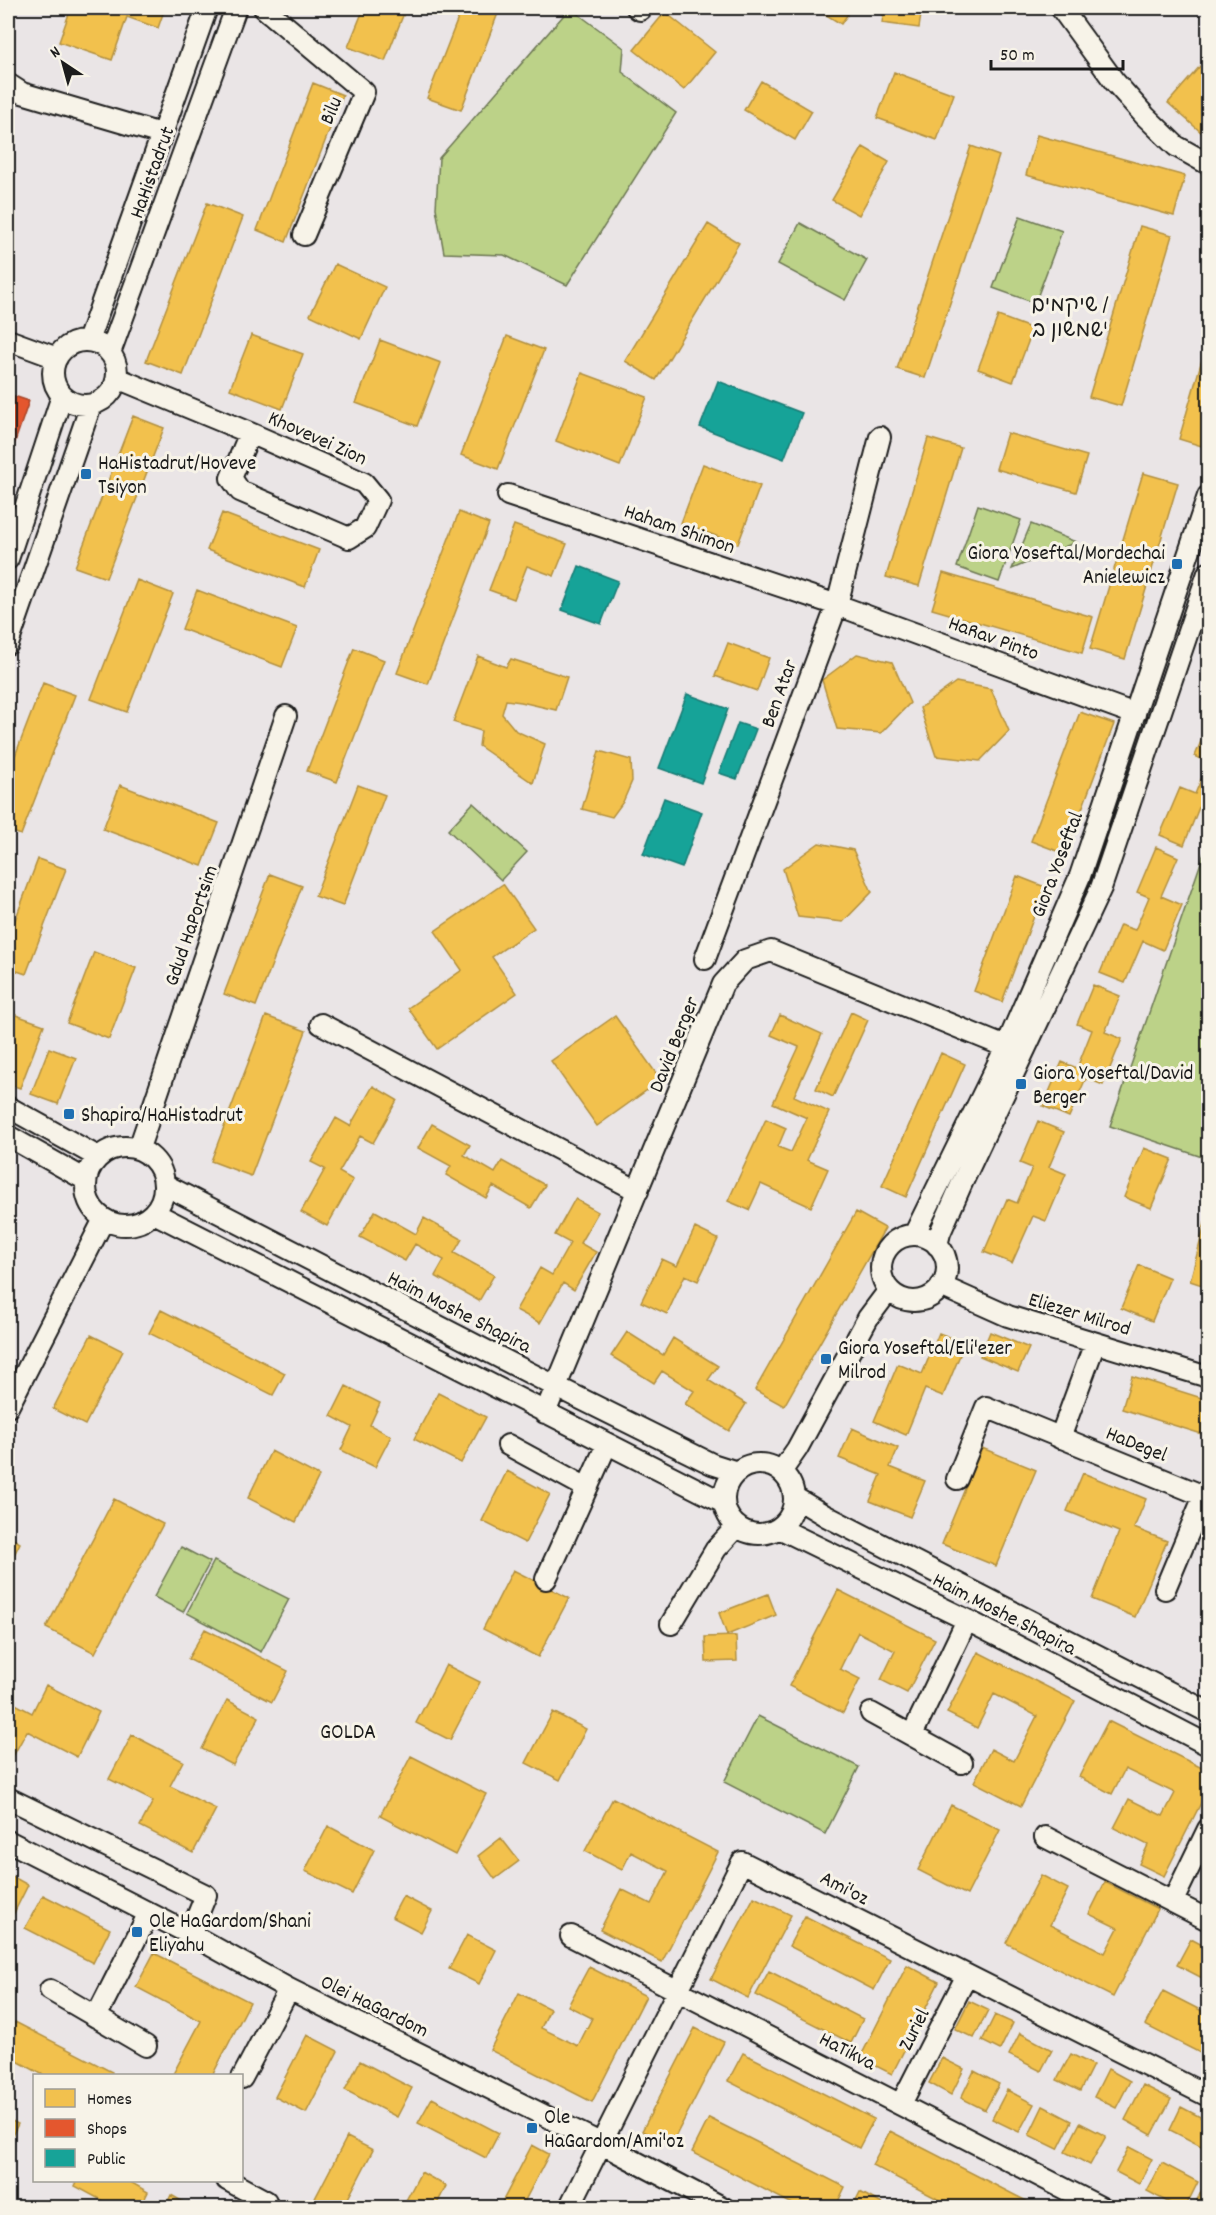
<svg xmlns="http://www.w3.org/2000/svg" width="1216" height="2215" font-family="Dekko,'Playpen Sans Hebrew',sans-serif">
  <rect width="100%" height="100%" fill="#eae5e6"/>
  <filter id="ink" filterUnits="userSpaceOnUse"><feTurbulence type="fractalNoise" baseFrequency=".0167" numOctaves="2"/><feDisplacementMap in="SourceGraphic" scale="12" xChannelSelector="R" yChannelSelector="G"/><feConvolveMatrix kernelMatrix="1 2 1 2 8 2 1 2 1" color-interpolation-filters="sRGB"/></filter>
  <g filter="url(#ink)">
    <path fill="#bcd288" stroke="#6c7752" stroke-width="1.5" d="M 570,8 L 624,48 L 622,72 L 676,113 L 567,285 L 504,255 L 444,253 L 436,208 L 439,158 Z
      M 1020,216 L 1062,231 L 1035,303 L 993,288 Z
      M 800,223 L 867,260 L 845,300 L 778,264 Z
      M 978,505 L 1021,520 L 999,582 L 957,567 Z
      M 1031,524 L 1076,542 L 1012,569 Z
      M 473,803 L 527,852 L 501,880 L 448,830 Z
      M 1208,842 L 1208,1149 L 1205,1158 L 1110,1126 Z
      M 181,1547 L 210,1562 L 183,1612 L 154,1597 Z
      M 214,1561 L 289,1599 L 261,1652 L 187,1613 Z
      M 758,1716 L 859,1767 L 825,1834 L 724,1782 Z"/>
    <path fill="#f2c14e" stroke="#b2903f" stroke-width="1.5" d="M 71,8 L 165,8 L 158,28 L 127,17 L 112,60 L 59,42 Z
      M 364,8 L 406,8 L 385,61 L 348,47 Z
      M 462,8 L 500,8 L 461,110 L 427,98 Z
      M 815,8 L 852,8 L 841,24 Z
      M 884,8 L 922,8 L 919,28 L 882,23 Z
      M 665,12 L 715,52 L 684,90 L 634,50 Z
      M 1208,57 L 1208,127 L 1203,134 L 1168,103 Z
      M 894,72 L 954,94 L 937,140 L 877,118 Z
      M 761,81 L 812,111 L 795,140 L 744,110 Z
      M 313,83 L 343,95 L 286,242 L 257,230 Z
      M 1037,135 L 1185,176 L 1174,216 L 1026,175 Z
      M 971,146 L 999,156 L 925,378 L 897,369 Z
      M 863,147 L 889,162 L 859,215 L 832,200 Z
      M 207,203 L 243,217 L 183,375 L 146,361 Z
      M 708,224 L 739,243 L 656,380 L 625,361 Z
      M 1140,226 L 1172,235 L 1121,406 L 1089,397 Z
      M 335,264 L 385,287 L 361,339 L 310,315 Z
      M 998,316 L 1033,329 L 1013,382 L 978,369 Z
      M 251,335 L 303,354 L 282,409 L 230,389 Z
      M 507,336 L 544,350 L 498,469 L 461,455 Z
      M 1208,339 L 1208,448 L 1179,439 Z
      M 380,340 L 441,363 L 417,426 L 356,403 Z
      M 582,373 L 647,397 L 620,466 L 556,441 Z
      M 133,416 L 164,428 L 106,578 L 75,567 Z
      M 1007,433 L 1087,456 L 1076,492 L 996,469 Z
      M 928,438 L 961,448 L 919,586 L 886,577 Z
      M 703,464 L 760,486 L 738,544 L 681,523 Z
      M 1143,473 L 1178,483 L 1125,659 L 1090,649 Z
      M 459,512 L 489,524 L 428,684 L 397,673 Z
      M 222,513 L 319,550 L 305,587 L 207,550 Z
      M 514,525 L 567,544 L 554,576 L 527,566 L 514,599 L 489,590 Z
      M 943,573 L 1093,617 L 1082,653 L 932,609 Z
      M 137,580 L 173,594 L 127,712 L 91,699 Z
      M 197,590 L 297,628 L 282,667 L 182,629 Z
      M 728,643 L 769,658 L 757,691 L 715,676 Z
      M 354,648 L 384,660 L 337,782 L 307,771 Z
      M 857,654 L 892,662 L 910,703 L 881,733 L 837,729 L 822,680 Z
      M 478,656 L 506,667 L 511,659 L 567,677 L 556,710 L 521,702 L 506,700 L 502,714 L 516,731 L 545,744 L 533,783 L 479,746 L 481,731 L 453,722 Z
      M 956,682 L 991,689 L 1009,731 L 980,761 L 936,756 L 920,708 Z
      M 43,683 L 75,695 L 21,835 L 8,830 L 8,774 Z
      M 1080,712 L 1114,724 L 1065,854 L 1031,841 Z
      M 1208,724 L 1208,762 L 1195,756 Z
      M 599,751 L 631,760 L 632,781 L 623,802 L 612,817 L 582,809 Z
      M 1208,763 L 1208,808 L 1200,805 L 1184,845 L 1160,835 L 1180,788 L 1195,794 Z
      M 120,785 L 219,823 L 202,866 L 103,829 Z
      M 358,785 L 385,795 L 343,906 L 315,896 Z
      M 819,843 L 853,850 L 872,892 L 843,922 L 798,917 L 783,869 Z
      M 1156,847 L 1178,857 L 1161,896 L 1182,905 L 1163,950 L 1143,941 L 1125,983 L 1100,973 L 1120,925 L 1135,930 L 1149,897 L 1137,892 Z
      M 38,859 L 66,869 L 26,974 L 8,968 L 8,939 Z
      M 270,874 L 302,886 L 256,1006 L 224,994 Z
      M 1017,876 L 1045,887 L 1002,1002 L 974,991 Z
      M 503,884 L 534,928 L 492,957 L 517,993 L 437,1049 L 408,1008 L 462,970 L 435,931 Z
      M 94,952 L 136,968 L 109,1039 L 67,1023 Z
      M 1093,985 L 1120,996 L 1105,1032 L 1122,1039 L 1103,1085 L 1086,1078 L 1069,1117 L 1043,1106 L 1062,1062 L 1077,1068 L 1092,1030 L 1077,1024 Z
      M 851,1012 L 868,1020 L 833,1097 L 816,1089 Z
      M 13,1014 L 44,1025 L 20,1088 L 8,1084 L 8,1029 Z
      M 780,1015 L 822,1034 L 794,1096 L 829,1112 L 807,1160 L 828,1169 L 811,1207 L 761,1184 L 749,1210 L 728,1201 L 766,1119 L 786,1128 L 778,1147 L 791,1152 L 807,1118 L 773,1103 L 799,1047 L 771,1035 Z
      M 266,1016 L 306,1031 L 251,1176 L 211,1161 Z
      M 615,1016 L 661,1080 L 597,1126 L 551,1061 Z
      M 49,1048 L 76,1058 L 58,1104 L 31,1094 Z
      M 941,1053 L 965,1064 L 906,1197 L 882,1186 Z
      M 373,1086 L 397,1100 L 373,1143 L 360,1136 L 339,1172 L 353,1180 L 327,1226 L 301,1212 L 325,1169 L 311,1162 L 336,1118 L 350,1126 Z
      M 1038,1121 L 1064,1132 L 1049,1167 L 1066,1174 L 1046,1221 L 1033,1216 L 1012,1263 L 984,1252 L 1007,1199 L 1017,1203 L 1032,1168 L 1020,1163 Z
      M 432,1124 L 470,1145 L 464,1155 L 495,1173 L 502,1161 L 545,1185 L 531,1208 L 493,1186 L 486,1198 L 446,1175 L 451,1166 L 418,1148 Z
      M 1144,1148 L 1172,1159 L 1151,1208 L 1124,1197 Z
      M 575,1199 L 598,1212 L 580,1243 L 596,1252 L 574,1290 L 563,1283 L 540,1323 L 516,1310 L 540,1268 L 552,1275 L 570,1243 L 555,1235 Z
      M 375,1211 L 416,1234 L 424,1218 L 462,1239 L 454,1253 L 494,1275 L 479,1301 L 435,1276 L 444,1260 L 415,1244 L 405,1261 L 360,1237 Z
      M 856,1212 L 885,1228 L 784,1406 L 755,1390 Z
      M 1208,1212 L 1208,1287 L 1190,1281 Z
      M 695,1228 L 718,1239 L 698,1281 L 685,1275 L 667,1314 L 641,1302 L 662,1259 L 677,1266 Z
      M 1139,1265 L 1170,1278 L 1152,1321 L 1121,1308 Z
      M 161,1310 L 285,1373 L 273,1395 L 149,1333 Z
      M 627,1332 L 663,1355 L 673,1338 L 718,1366 L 708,1380 L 746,1404 L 729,1431 L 685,1404 L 694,1391 L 662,1371 L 654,1383 L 611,1356 Z
      M 990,1332 L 1029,1348 L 1018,1372 L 980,1356 Z
      M 939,1333 L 965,1343 L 943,1396 L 925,1389 L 906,1435 L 874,1421 L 898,1364 L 922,1374 Z
      M 91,1335 L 123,1351 L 85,1425 L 53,1409 Z
      M 1132,1376 L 1208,1400 L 1208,1436 L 1122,1409 Z
      M 346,1386 L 380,1403 L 370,1425 L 391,1436 L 375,1467 L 341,1450 L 352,1427 L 331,1416 Z
      M 438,1393 L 486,1417 L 461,1463 L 414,1439 Z
      M 852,1428 L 898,1448 L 890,1467 L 925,1481 L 910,1517 L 870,1501 L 881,1475 L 839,1458 Z
      M 982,1448 L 1036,1470 L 996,1566 L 942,1544 Z
      M 271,1451 L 319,1476 L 296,1522 L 248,1498 Z
      M 507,1471 L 550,1494 L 525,1543 L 482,1521 Z
      M 1083,1473 L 1146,1499 L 1134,1528 L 1167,1541 L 1135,1617 L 1092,1599 L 1119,1532 L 1067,1511 Z
      M 114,1499 L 163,1524 L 95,1653 L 46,1628 Z
      M 8,1536 L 20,1543 L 8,1567 Z
      M 513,1570 L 569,1598 L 538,1657 L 483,1629 Z
      M 838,1590 L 935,1639 L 907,1693 L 881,1680 L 895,1651 L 858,1632 L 840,1669 L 860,1679 L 843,1713 L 789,1686 Z
      M 768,1594 L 776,1615 L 727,1635 L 719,1613 Z
      M 205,1629 L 288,1671 L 272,1702 L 188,1659 Z
      M 736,1636 L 737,1661 L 706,1662 L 705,1637 Z
      M 978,1652 L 1075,1701 L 1021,1806 L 974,1782 L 991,1749 L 1014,1761 L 1037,1716 L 994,1694 L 977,1728 L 947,1713 Z
      M 446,1665 L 480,1682 L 450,1740 L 416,1723 Z
      M 46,1685 L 99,1712 L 77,1757 L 27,1731 L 12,1758 L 8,1756 L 8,1700 L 32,1713 Z
      M 227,1700 L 259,1717 L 233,1765 L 202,1749 Z
      M 553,1712 L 586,1729 L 560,1780 L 526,1763 Z
      M 1108,1721 L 1208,1771 L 1208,1789 L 1164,1876 L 1139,1864 L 1148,1845 L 1114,1828 L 1129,1799 L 1163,1816 L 1175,1793 L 1125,1769 L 1112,1794 L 1079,1777 Z
      M 132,1735 L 183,1761 L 170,1786 L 216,1809 L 193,1853 L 140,1826 L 153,1801 L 109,1779 Z
      M 411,1756 L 486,1794 L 455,1855 L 380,1816 Z
      M 613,1798 L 718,1852 L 662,1962 L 600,1930 L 621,1889 L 651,1904 L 668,1871 L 631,1852 L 622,1870 L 585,1851 Z
      M 951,1805 L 1000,1830 L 967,1895 L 918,1870 Z
      M 328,1826 L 374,1850 L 352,1894 L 305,1871 Z
      M 501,1838 L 519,1861 L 495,1879 L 478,1856 Z
      M 8,1874 L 28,1885 L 8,1925 Z
      M 1041,1875 L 1068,1889 L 1050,1925 L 1105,1953 L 1118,1928 L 1089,1914 L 1105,1882 L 1158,1909 L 1113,1997 L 1006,1943 Z
      M 43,1895 L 110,1929 L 93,1963 L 25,1928 Z
      M 403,1896 L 432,1911 L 421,1932 L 392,1917 Z
      M 754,1897 L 791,1915 L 748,1998 L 711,1979 Z
      M 805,1916 L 890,1959 L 874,1990 L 789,1946 Z
      M 467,1935 L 496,1950 L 479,1984 L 449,1969 Z
      M 1191,1939 L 1208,1948 L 1208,1981 L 1177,1965 Z
      M 154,1953 L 250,2002 L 212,2076 L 172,2076 L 201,2021 L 136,1987 Z
      M 907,1965 L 939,1982 L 892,2074 L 860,2058 Z
      M 589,1967 L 646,1996 L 592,2102 L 490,2050 L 519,1993 L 550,2009 L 541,2028 L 578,2046 L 592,2018 L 568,2006 Z
      M 769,1971 L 863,2019 L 851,2043 L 756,1995 Z
      M 1163,1991 L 1208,2014 L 1208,2057 L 1145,2025 Z
      M 969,2001 L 988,2010 L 974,2038 L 955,2029 Z
      M 995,2015 L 1013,2023 L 1000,2050 L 982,2041 Z
      M 15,2022 L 112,2072 L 110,2076 L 45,2076 L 8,2056 L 8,2036 Z
      M 695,2028 L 724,2042 L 671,2145 L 642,2131 Z
      M 1020,2033 L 1052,2050 L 1041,2071 L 1009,2055 Z
      M 307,2035 L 338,2051 L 306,2113 L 275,2097 Z
      M 743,2053 L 874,2119 L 859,2148 L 728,2081 Z
      M 1071,2054 L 1093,2065 L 1080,2091 L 1057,2080 Z
      M 942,2058 L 964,2069 L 951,2095 L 929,2083 Z
      M 360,2061 L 412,2088 L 397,2117 L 345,2090 Z
      M 1108,2069 L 1130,2081 L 1116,2108 L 1094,2097 Z
      M 974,2071 L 999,2084 L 985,2110 L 961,2098 Z
      M 1143,2085 L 1171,2099 L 1152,2135 L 1125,2120 Z
      M 1007,2090 L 1034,2104 L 1019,2132 L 992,2119 Z
      M 432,2098 L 499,2133 L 486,2158 L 418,2123 Z
      M 1043,2106 L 1072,2121 L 1058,2149 L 1029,2135 Z
      M 1181,2107 L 1208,2121 L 1208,2136 L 1203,2147 L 1170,2130 Z
      M 709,2118 L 845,2187 L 835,2208 L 800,2208 L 692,2152 Z
      M 8,2119 L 18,2124 L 8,2144 Z
      M 1080,2123 L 1106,2136 L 1090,2165 L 1065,2152 Z
      M 890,2131 L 1040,2208 L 955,2208 L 872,2165 Z
      M 347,2137 L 373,2150 L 343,2208 L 310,2208 Z
      M 532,2145 L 549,2154 L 521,2208 L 499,2208 Z
      M 1129,2147 L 1152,2159 L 1139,2184 L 1116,2172 Z
      M 1162,2163 L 1198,2182 L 1185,2208 L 1179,2208 L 1147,2191 Z
      M 421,2172 L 446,2186 L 435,2208 L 402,2208 Z
      M 78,2180 L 127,2180 L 148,2192 L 140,2208 L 116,2208 L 75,2186 Z
      M 1204,2186 L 1208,2189 L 1208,2208 L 1193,2208 Z
      M 860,2192 L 890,2208 L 852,2208 Z
      M 171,2195 L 194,2208 L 165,2208 Z"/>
    <path fill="#e4572e" stroke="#a84529" stroke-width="1.5" d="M 8,394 L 29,401 L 8,462 Z"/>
    <path fill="#17a398" stroke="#187a73" stroke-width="1.5" d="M 718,381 L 802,413 L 784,459 L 700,427 Z
      M 579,566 L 618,581 L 601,624 L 562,610 Z
      M 687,694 L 728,709 L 701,783 L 659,768 Z
      M 738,723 L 756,729 L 737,779 L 719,773 Z
      M 664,798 L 702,812 L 682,868 L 643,854 Z"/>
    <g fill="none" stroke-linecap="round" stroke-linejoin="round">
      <g stroke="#1c1c1c" stroke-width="24">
        <path id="minor" d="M 264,8 L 364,92 L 304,235
          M 637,8 L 640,10 L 642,8
          M 1061,8 L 1114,81 L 1145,116 L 1176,146 L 1208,164
          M 8,84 L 22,93 L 161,134
          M 8,340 L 57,358
          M 88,341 L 207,8
          M53 373a32 32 0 1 1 64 0a32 32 0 1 1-64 0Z
          M 110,353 L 236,8
          M 117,378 L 250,433 L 364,483 L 378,500 L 365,528 L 349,538 L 240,491 L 231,478 L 250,433
          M 508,495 L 837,605 L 1135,714
          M 8,559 L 62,396
          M 8,644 L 91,405
          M 705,959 L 837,605 L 880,437
          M 321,1024 L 638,1191
          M 8,1107 L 98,1157
          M 8,1136 L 86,1180
          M86 1186a39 39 0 1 1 78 0a39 39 0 1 1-78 0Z
          M 139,1148 L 286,716
          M 165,1185 L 557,1387 L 712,1464 L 737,1472
          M 154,1213 L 724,1503
          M 914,1235 L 1006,1047 L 1080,876 L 1208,496
          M881 1268a33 33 0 1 1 66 0a33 33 0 1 1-66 0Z
          M 937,1245 L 940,1233 L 962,1183 L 1101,888 L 1208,573
          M 941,1286 L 1008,1316 L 1208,1377
          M 8,1407 L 104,1219
          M 545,1413 L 723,984 L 745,960 L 771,951 L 1006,1047
          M 1060,1438 L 1095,1343
          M 508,1445 L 587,1488
          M724 1499a35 35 0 1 1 70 0a35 35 0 1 1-70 0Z
          M 781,1472 L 797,1449 L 868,1318 L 889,1290
          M 957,1479 L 986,1407 L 1204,1496 L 1165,1589
          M 794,1497 L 826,1516 L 1208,1712
          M 779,1528 L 967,1620 L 1208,1745
          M 546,1579 L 607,1444
          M 671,1624 L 716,1549 L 737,1526
          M 871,1713 L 962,1763
          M 912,1735 L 967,1620
          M 8,1798 L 206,1895 L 190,1934
          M 1045,1837 L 1208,1920
          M 8,1841 L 190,1934 L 289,1989 L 600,2143 L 724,2208
          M 1173,1901 L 1208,1829
          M 571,1936 L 1102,2208
          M 50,1990 L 146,2046
          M 96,2017 L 149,1913
          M 242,2078 L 289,1989
          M 901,2104 L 967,1975
          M 227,2180 L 266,2201
          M 569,2208 L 742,1862 L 1208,2096"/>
      </g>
      <use href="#minor" stroke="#f7f3e8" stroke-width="20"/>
    </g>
  </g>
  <g fill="#1f6fb2" stroke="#f7f3e8" stroke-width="2">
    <rect x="80" y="468" width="12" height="12" rx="3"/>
    <rect x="1171" y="558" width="12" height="12" rx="3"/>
    <rect x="1015" y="1078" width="12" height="12" rx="3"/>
    <rect x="63" y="1108" width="12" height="12" rx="3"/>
    <rect x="820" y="1353" width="12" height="12" rx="3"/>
    <rect x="131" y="1926" width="12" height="12" rx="3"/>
    <rect x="526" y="2122" width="12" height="12" rx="3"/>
  </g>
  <g text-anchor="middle" stroke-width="6" stroke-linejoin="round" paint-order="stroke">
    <g font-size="21" fill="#1c1c1c" stroke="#f7f3e8">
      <text transform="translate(330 110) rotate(-67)" y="7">Bilu</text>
      <text transform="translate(151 172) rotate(-70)" y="7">HaHistadrut</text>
      <text transform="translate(318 437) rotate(24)" y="7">Khovevei Zion</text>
      <text transform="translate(680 528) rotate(19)" y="7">Haham Shimon</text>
      <text transform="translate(994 637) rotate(20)" y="7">HaRav Pinto</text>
      <text transform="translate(778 693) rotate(-70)" y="7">Ben Atar</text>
      <text transform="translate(1056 864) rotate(-69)" y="7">Giora Yoseftal</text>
      <text transform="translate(190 925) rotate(-71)" y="7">Gdud HaPortsim</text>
      <text transform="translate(673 1044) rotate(-68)" y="7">David Berger</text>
      <text transform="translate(460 1311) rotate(27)" y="7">Haim Moshe Shapira</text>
      <text transform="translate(1080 1313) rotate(17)" y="7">Eliezer Milrod</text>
      <text transform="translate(1137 1443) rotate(22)" y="7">HaDegel</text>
      <text transform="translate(1005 1613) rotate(27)" y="7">Haim Moshe Shapira</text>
      <text transform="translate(845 1887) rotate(27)" y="7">Ami'oz</text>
      <text transform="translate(375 2005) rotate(26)" y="7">Olei HaGardom</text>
      <text transform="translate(913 2029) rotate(-63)" y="7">Zuriel</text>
      <text transform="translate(848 2050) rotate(27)" y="7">HaTikva</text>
    </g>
    <g font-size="21" fill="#1c1c1c" stroke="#f7f3e8" text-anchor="start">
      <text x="98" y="469">HaHistadrut/Hoveve<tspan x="98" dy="24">Tsiyon</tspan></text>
      <text x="1165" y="559" text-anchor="end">Giora Yoseftal/Mordechai<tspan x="1165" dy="24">Anielewicz</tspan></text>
      <text x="1033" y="1079">Giora Yoseftal/David<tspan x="1033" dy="24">Berger</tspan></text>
      <text x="81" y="1121">Shapira/HaHistadrut</text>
      <text x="838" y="1354">Giora Yoseftal/Eli'ezer<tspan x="838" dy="24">Milrod</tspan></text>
      <text x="149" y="1927">Ole HaGardom/Shani<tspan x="149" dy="24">Eliyahu</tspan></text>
      <text x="544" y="2123">Ole<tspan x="544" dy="24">HaGardom/Ami'oz</tspan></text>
    </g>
    <g font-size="22" fill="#1c1c1c" stroke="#f7f3e8">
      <text x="1070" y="311">שיקמים /<tspan x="1070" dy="25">שמשון ב'</tspan></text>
      <text x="348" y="1738">GOLDA</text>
    </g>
  </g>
  <rect width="1216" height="2215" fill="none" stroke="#f7f3e8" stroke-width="30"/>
  <rect x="15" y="15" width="1186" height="2185" fill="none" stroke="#1c1c1c" stroke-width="2" filter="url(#ink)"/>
  <rect x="33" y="2074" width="210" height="108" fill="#f7f3e8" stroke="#9f9d96" stroke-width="1.5"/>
  <rect x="45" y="2089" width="30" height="18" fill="#f2c14e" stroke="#9f9d96" stroke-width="1.5"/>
  <text x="87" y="2104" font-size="18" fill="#1c1c1c">Homes</text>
  <rect x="45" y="2119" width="30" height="18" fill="#e4572e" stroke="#9f9d96" stroke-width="1.5"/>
  <text x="87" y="2134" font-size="18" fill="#1c1c1c">Shops</text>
  <rect x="45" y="2149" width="30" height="18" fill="#17a398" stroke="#9f9d96" stroke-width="1.5"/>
  <text x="87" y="2164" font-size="18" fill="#1c1c1c">Public</text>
  <g transform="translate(63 63) rotate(324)" stroke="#f7f3e8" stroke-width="4.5" paint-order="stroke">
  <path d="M0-4.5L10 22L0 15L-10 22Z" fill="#1c1c1c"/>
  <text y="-9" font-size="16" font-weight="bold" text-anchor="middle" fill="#1c1c1c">N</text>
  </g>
  <path d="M991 60v9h132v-9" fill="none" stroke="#1c1c1c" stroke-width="3"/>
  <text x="1000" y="60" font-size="18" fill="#1c1c1c" stroke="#f7f3e8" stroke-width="4.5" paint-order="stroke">50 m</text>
</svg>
